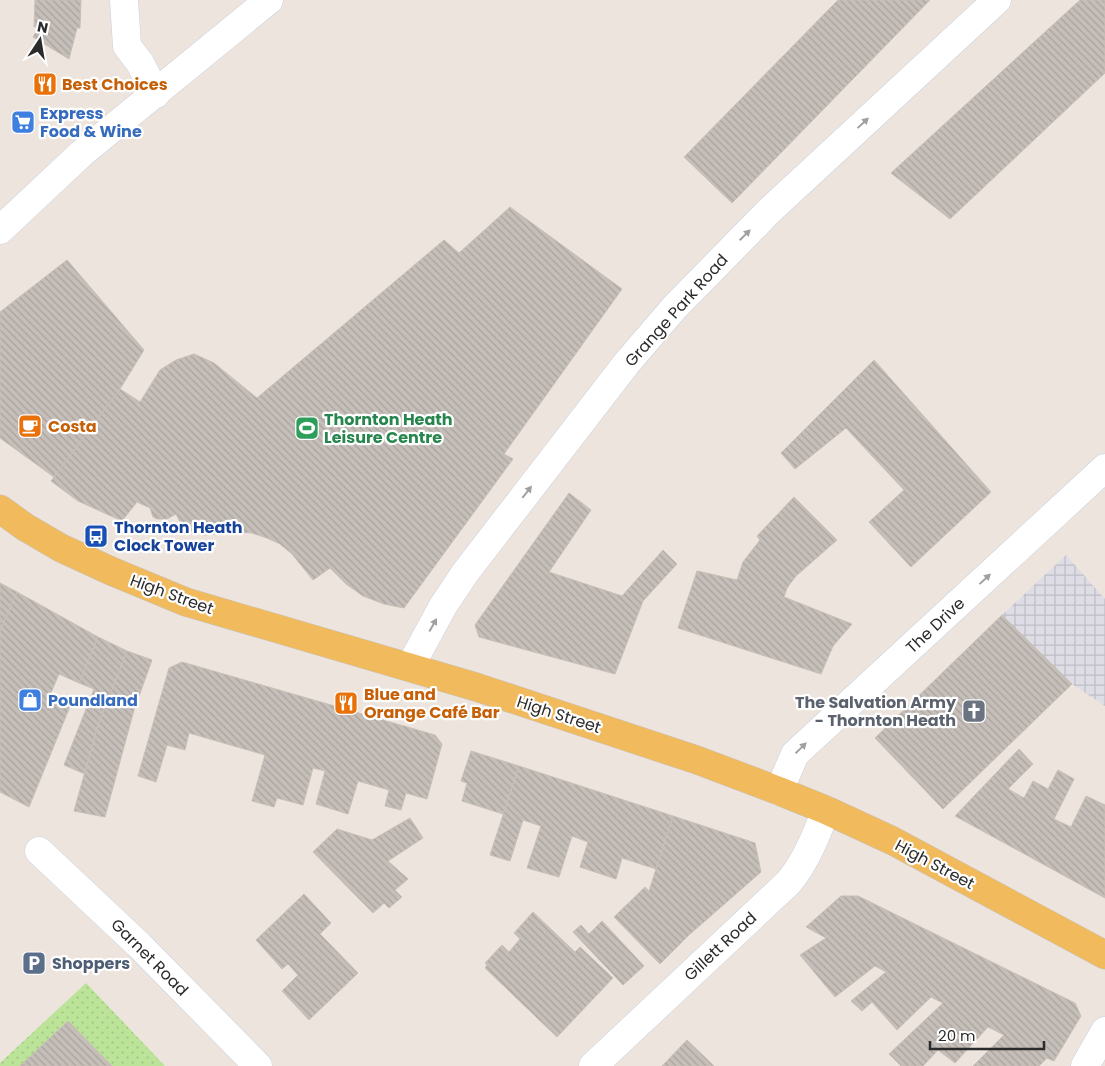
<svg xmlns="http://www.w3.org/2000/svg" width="1105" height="1066" font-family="Poppins,sans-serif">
  <defs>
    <pattern id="industrial-grid" width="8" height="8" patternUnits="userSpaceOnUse" patternTransform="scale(1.25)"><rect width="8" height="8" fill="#dedde5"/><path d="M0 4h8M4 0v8" fill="none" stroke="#bfbec5"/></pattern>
    <pattern id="grass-dots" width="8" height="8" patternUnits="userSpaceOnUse" patternTransform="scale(1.25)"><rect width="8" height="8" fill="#bce499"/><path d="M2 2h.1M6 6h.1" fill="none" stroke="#a2c484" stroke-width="1.8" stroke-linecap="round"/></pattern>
    <pattern id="building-back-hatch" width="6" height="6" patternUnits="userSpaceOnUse" patternTransform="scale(1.25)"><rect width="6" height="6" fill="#c5beb9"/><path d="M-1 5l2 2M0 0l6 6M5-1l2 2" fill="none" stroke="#a9a39f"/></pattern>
  </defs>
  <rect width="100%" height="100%" fill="#ede4dd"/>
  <path fill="url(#industrial-grid)" d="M 1066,555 L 1105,599 L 1105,706 L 1072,684 L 1002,615 Z"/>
  <path fill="url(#grass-dots)" d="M 86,983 L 165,1066 L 112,1066 L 68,1021 L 20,1066 L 0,1066 L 0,1063 Z"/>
  <path fill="url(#building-back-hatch)" stroke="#c8bfb6" d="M 35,0 L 81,0 L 80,28 L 77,28 L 69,59 L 33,37 L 39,26 L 34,27 Z
    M 838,0 L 930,0 L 732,203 L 684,157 Z
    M 1080,0 L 1105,0 L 1105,73 L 950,219 L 891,173 Z
    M 510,207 L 622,289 L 504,454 L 513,459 L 404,608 L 384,604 L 363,596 L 346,584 L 330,568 L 313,580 L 292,554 L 280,544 L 267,538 L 252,533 L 239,532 L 203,535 L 190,531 L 180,522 L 176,514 L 167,519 L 157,519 L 153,517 L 150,508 L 137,502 L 122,521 L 78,501 L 51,481 L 120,389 L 140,402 L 160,370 L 176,360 L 194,354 L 214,363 L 257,398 L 444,240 L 459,253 Z
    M 67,260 L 144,350 L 120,389 L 54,477 L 0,438 L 0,312 Z
    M 874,360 L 991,492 L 911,567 L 869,522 L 904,490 L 846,428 L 795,469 L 781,453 Z
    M 569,493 L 591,510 L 549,572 L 622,596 L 663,550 L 677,564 L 643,601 L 615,674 L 479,637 L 475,625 Z
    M 794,497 L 837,540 L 796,576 L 787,588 L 784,597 L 852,624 L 833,646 L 821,674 L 678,628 L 697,571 L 737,580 L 743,562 L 760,540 L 757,536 Z
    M 0,583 L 17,592 L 0,631 Z
    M 17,592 L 98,637 L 79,683 L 59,674 L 50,695 L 71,704 L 29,807 L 0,792 L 0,631 Z
    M 1002,615 L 1072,684 L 943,809 L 875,738 Z
    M 98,637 L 127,651 L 98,725 L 85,774 L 64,765 L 94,689 L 79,683 Z
    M 127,651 L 152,660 L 134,710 L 105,817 L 74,811 L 98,725 Z
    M 182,662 L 435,735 L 442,744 L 427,799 L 406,793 L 401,810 L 385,806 L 389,790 L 358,781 L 348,814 L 316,804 L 325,771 L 313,768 L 303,805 L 277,798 L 274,807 L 252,801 L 265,755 L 189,733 L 185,750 L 167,745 L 156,782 L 138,776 L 169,668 Z
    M 1019,749 L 1033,764 L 1008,789 L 1024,798 L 1033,781 L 1048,789 L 1058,770 L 1074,779 L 1054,819 L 1071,827 L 1086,796 L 1105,805 L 1105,898 L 955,816 Z
    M 471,751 L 519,766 L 503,814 L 462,801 L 467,783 L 461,781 Z
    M 519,766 L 673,816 L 656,869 L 622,858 L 616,879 L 580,867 L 588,842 L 572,836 L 559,877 L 527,868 L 541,826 L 523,820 L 510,861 L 490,855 Z
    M 673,816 L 755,843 L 761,872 L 689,935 L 660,964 L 614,917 L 645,887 L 649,891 Z
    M 410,818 L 423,838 L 388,861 L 408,879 L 395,890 L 402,897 L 389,908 L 384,903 L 373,913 L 313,852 L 337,829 L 372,840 Z
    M 304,894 L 331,923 L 320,934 L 358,973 L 309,1020 L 282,991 L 298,975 L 288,964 L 282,969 L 256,940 Z
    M 841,896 L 858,896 L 1075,1003 L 1081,1016 L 1054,1061 L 1047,1058 L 1039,1066 L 973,1066 L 1004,1035 L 988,1027 L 955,1063 L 938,1050 L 923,1066 L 901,1066 L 889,1054 L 943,1003 L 931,997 L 897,1030 L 872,1002 L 862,1011 L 851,1001 L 886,972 L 875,966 L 835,997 L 800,955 L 826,938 L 806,927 Z
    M 533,912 L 575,952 L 580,947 L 613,978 L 557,1037 L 485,968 L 487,965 L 485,963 L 502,945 L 509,952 L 520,939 L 514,933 Z
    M 602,921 L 644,966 L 623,985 L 573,932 L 581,925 L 589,934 Z
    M 68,1021 L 112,1066 L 20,1066 Z
    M 687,1040 L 714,1066 L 662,1066 Z"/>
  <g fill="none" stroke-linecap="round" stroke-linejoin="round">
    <g stroke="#cbd1dc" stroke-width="29">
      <path id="minor" d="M 124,0 L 127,46 L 140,63 L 156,94
        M 0,230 L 82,153 L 269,0
        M 410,667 L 443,606 L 465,573 L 626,364 L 674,308 L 769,211 L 997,0
        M 779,791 L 795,754 L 1105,468
        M 39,851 L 139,945 L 258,1066
        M 593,1066 L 789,882 C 806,861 816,836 826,810
        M 1085,1066 L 1105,1031"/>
    </g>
    <g stroke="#c4c4c4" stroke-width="29">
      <path id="major" d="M 0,509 L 25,527 L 61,548 L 111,571 L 186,602 L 476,687 L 697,760 L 779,791 L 826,810 L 893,841 L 1105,955"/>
    </g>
    <use href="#minor" stroke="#fff" stroke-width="28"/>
    <use href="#major" stroke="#f1ba5d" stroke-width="28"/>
  </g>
  <defs><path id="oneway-solid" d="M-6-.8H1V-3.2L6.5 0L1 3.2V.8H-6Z" transform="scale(1.25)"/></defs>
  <g fill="#a0a0a0">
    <use href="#oneway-solid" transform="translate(863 123) rotate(-43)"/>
    <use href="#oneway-solid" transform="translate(745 235) rotate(-45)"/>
    <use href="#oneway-solid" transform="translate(527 492) rotate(-52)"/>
    <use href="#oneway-solid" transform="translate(985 579) rotate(-43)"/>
    <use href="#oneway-solid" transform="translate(433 625) rotate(-61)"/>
    <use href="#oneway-solid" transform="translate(801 748) rotate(-44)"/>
  </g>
  <defs>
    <g id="restaurant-square" transform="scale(1.25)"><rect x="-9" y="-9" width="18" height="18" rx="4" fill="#e8710a" stroke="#fff"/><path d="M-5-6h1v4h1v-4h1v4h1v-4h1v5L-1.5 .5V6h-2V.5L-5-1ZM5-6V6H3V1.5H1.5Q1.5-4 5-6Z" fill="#fff"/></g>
    <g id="supermarket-square" transform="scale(1.25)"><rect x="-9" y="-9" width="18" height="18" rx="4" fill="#3f7fe0" stroke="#fff"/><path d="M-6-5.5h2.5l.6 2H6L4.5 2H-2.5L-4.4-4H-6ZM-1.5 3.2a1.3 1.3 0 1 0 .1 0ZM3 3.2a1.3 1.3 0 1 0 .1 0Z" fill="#fff"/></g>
    <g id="cafe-square" transform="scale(1.25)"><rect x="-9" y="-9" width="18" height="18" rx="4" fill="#e8710a" stroke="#fff"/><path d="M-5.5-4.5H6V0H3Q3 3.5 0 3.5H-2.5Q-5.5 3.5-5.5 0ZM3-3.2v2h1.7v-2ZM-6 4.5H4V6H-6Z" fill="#fff"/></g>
    <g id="stadium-square" transform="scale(1.25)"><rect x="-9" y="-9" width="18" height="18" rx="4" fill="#2e9e5b" stroke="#fff"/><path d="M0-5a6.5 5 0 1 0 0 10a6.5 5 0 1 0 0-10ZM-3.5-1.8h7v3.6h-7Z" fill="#fff"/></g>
    <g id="bus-square" transform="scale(1.25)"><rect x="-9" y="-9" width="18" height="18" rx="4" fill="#1a4fb4" stroke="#fff"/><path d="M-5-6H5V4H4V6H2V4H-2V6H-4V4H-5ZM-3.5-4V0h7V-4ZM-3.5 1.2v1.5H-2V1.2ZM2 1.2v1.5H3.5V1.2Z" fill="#fff"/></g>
    <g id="shop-square" transform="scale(1.25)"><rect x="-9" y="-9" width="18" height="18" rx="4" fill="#3f7fe0" stroke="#fff"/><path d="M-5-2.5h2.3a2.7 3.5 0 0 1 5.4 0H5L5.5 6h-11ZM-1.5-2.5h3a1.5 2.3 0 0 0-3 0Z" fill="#fff"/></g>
    <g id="church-square" transform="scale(1.25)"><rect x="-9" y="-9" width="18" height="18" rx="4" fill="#6b7280" stroke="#fff"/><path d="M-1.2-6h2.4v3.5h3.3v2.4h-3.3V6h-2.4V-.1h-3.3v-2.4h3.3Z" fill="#fff"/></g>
    <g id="parking-square" transform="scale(1.25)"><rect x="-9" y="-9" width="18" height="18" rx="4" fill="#5c6f8a" stroke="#fff"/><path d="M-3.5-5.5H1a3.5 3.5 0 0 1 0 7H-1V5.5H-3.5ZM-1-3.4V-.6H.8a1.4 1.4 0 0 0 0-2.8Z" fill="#fff"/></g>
  </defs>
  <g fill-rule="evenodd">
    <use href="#restaurant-square" x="45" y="84"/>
    <use href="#supermarket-square" x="23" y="122"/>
    <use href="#cafe-square" x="30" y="426"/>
    <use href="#stadium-square" x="307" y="428"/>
    <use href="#bus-square" x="96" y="536"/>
    <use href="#shop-square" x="30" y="700"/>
    <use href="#restaurant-square" x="346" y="703"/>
    <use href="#church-square" x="974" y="711"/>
    <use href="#parking-square" x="34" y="963"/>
  </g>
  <g text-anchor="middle" stroke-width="4.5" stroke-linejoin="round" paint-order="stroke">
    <g font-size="16" font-weight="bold" fill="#c56008" stroke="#fff" text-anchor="start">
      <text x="62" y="90">Best Choices</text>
      <text x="48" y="432">Costa</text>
      <text x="364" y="700">Blue and<tspan x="364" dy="18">Orange Café Bar</tspan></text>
    </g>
    <g font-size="16" font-weight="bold" fill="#366cbe" stroke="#fff" text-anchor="start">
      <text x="40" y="119">Express<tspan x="40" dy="18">Food &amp; Wine</tspan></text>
      <text x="48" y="706">Poundland</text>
    </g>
    <g font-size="16" fill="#2b2b2b" stroke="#fff">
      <text transform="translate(676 310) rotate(-48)" y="6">Grange Park Road</text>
      <text transform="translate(172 594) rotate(20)" y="6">High Street</text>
      <text transform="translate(935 625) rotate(-43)" y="6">The Drive</text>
      <text transform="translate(559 714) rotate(18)" y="6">High Street</text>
      <text transform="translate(935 864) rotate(28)" y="6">High Street</text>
      <text transform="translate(720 946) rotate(-43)" y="6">Gillett Road</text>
      <text transform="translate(150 957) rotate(45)" y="6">Garnet Road</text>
    </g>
    <g font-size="16" font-weight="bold" fill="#27864d" stroke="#fff" text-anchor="start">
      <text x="324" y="425">Thornton Heath<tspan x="324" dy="18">Leisure Centre</tspan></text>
    </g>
    <g font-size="16" font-weight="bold" fill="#164399" stroke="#fff" text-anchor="start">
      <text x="114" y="533">Thornton Heath<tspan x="114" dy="18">Clock Tower</tspan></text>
    </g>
    <g font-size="16" font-weight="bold" fill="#5b616d" stroke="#fff" text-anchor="end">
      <text x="956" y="708">The Salvation Army<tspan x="956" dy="18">- Thornton Heath</tspan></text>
    </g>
    <g font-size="16" font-weight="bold" fill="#4e5e75" stroke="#fff" text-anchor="start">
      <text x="52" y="969">Shoppers</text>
    </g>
  </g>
  <g transform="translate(40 40) rotate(12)" stroke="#ffffff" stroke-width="4" paint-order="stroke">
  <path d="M0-4L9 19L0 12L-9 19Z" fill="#2b2b2b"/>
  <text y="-8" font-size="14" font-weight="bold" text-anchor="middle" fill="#2b2b2b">N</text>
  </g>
  <path d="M930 1041v8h114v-8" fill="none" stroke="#2b2b2b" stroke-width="2.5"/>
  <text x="938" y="1041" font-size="15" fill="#2b2b2b" stroke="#ffffff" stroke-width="4" paint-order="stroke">20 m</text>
</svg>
